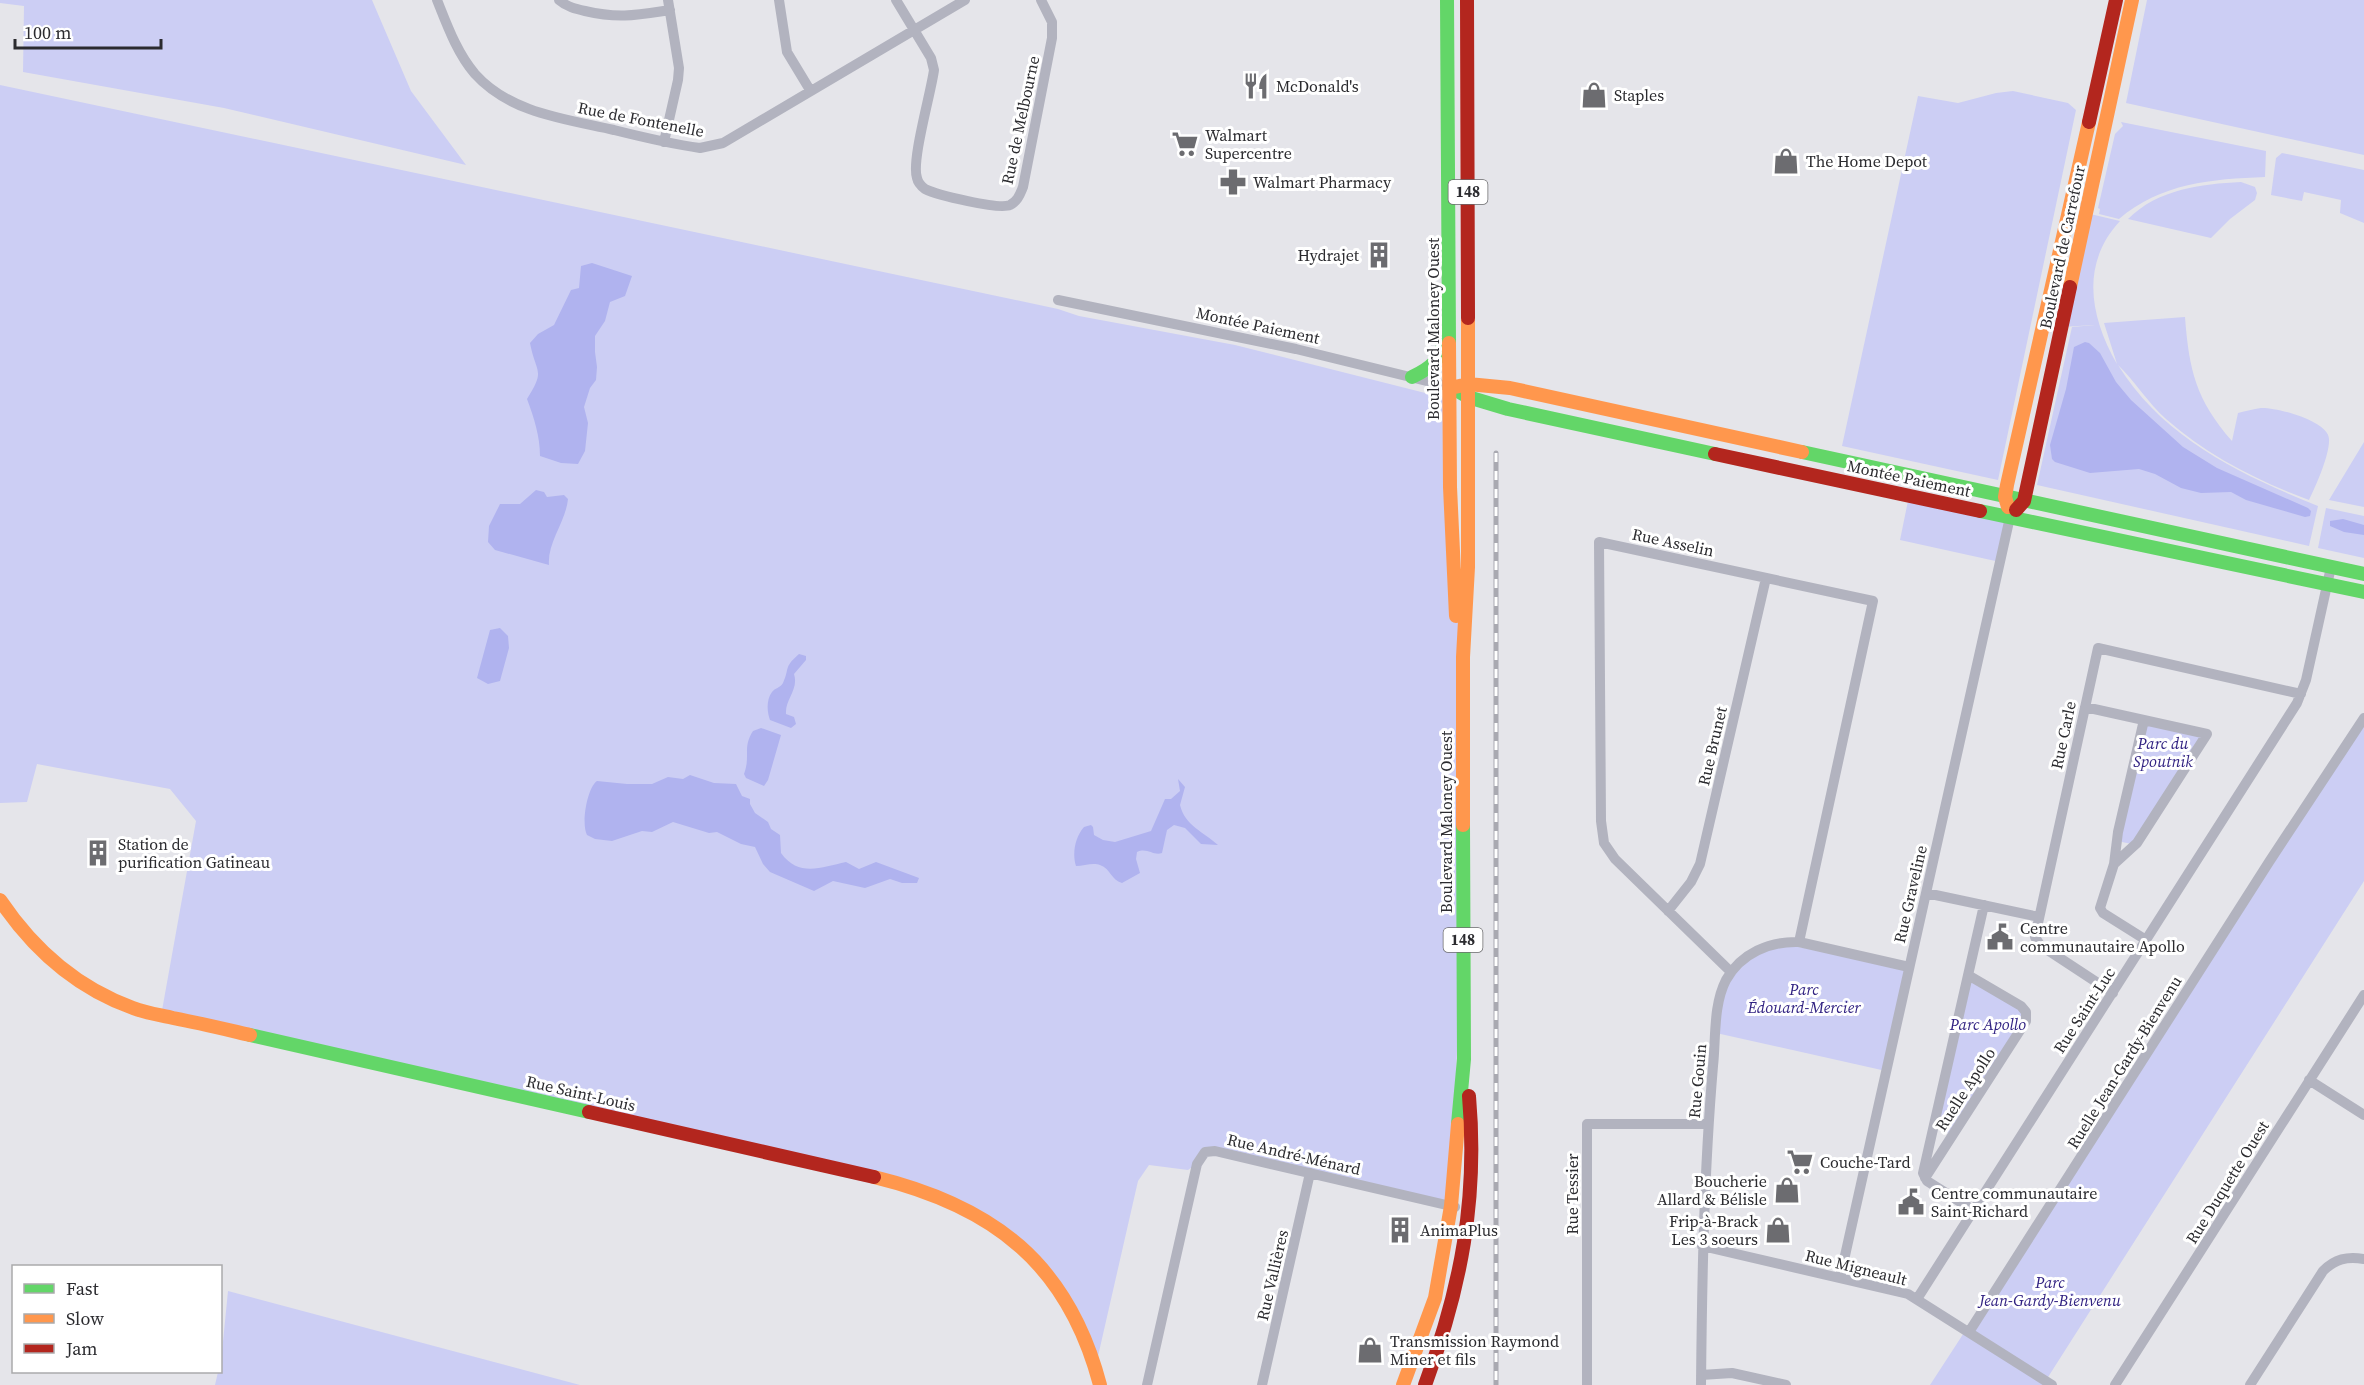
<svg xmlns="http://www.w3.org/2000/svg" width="2364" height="1385" font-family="'Source Serif 4',serif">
  <rect width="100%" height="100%" fill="#e5e5ea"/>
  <path fill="#cccef4" d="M 0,0 L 372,0 L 411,91 L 466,165 L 224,108 L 23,72 L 24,6 L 0,3 Z
    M 2147,0 L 2364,0 L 2364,155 L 2126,103 Z
    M 0,85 L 1058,309 L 1079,316 L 1235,345 L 1445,398 L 1463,657 L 1463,896 L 1451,1206 L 1215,1151 L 1188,1170 L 1149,1165 L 1138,1181 L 1096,1365 L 1052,1281 L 955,1203 L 161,1016 L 196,821 L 170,789 L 37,764 L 27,802 L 0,803 Z
    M 2013,91 L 2068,103 L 2076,110 L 1998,480 L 1842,446 L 1918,96 L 1958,103 L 1996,93 Z
    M 2121,122 L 2266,151 L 2265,177 C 2212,179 2161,183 2119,219 L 2099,214 L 2100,209 L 2098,208 L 2115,134 L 2123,126 Z
    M 2282,153 L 2364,170 L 2364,223 L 2340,213 L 2341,200 L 2304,192 L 2302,201 L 2271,195 L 2276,158 Z
    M 2241,182 L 2255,187 L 2257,193 L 2255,200 L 2230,219 L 2211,238 L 2128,219 C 2158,189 2201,184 2241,182 Z
    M 2086,213 L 2120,221 C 2080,264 2090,317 2117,364 L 2104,323 L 2185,317 C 2189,370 2196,400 2232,441 L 2238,413 C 2246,411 2253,409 2261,408 C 2276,407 2329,421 2329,439 C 2330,454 2316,486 2309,500 C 2256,480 2208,456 2166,419 C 2148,403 2134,380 2118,365 C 2163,438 2241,475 2318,506 L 2309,546 L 2037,485 L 2072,327 L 2095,325 L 2061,327 Z
    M 2364,442 L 2364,507 L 2329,500 Z
    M 1909,496 L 2010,517 L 2000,562 L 1900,540 Z
    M 2326,508 L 2364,516 L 2364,558 L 2318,548 Z
    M 2364,718 L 2364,881 L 2043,1385 L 1930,1385 Z
    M 2144,720 L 2207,734 L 2132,844 L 2122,842 L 2120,838 Z
    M 1776,943 L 1909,967 L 1886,1071 L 1716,1033 L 1719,1004 L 1731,972 Z
    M 1968,975 L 2021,1006 L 2026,1016 L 1948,1133 L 1938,1128 Z
    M 228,1291 L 580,1385 L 215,1385 L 218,1372 L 220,1372 Z"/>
  <path fill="#b0b3ef" d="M 592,263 L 632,276 L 625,296 L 610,302 L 605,321 L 595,336 L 595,352 L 597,367 L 596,380 L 590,388 L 584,407 L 588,423 L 585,451 L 578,464 L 561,463 L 540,456 C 540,436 534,418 527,399 C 546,369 536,374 530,343 L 538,334 L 554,325 L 571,290 L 579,288 L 581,266 Z
    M 2085,342 L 2089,343 L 2100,353 L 2116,382 L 2131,400 L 2183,447 L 2217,468 L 2308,508 L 2311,511 L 2310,516 L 2305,517 L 2246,500 L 2231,492 L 2201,493 L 2181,488 L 2155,474 L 2139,469 L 2090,473 L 2055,462 L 2052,459 L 2050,445 L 2066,389 L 2074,347 Z
    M 536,490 L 544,492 L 547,497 L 564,495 L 568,499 C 566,521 547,543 549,565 L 495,550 L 488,542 L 489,526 L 500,504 L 520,504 Z
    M 2343,519 L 2364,525 L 2364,535 L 2344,532 L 2330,526 L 2330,521 Z
    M 500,628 L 508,636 L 509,648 L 500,681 L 488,684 L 477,678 L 490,630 Z
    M 799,654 L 806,656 L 806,660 L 794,674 C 799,690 785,699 786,714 L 794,717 L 796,724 L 791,728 L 770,720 C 767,712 766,700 772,692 C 775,688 780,688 783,683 C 790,668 783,668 799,654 Z
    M 761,728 L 781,735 L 768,780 L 764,786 L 746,778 L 744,774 C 751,755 742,748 753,731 Z
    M 690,775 L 714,783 L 736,784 L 742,796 L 750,799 L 750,804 L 755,813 L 768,822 L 771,829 L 780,835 L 781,853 C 799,878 822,867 846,862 L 859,869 L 876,862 L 919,878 L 917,883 L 902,883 L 890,879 L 865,888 L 833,881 L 814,891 L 770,872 L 763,864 L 755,847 L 741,844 L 717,832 L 709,833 L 673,822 L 652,832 L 642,831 L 612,841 L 595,839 L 587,835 C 581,824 587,788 597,781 L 627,784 L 652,784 L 668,777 L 683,779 Z
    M 1178,779 L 1185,787 L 1180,805 C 1185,826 1204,832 1218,845 L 1201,844 L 1185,828 L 1174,825 L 1167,830 L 1162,853 C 1153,856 1147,847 1137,852 L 1136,859 L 1140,873 L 1122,883 C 1111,880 1111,869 1100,865 C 1093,862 1084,866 1076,866 C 1072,854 1075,837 1084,827 L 1091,825 L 1093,827 L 1094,835 L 1103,840 L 1115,842 L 1151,831 L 1165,799 L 1171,799 L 1180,791 Z"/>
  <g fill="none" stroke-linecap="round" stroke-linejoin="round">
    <path stroke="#b2b3bf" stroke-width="10" d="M 437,0 C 447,25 457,53 475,74 C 510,113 565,119 614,130 C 642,137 671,144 700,148 L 723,143 L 965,0
      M 559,0 C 567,7 576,9 585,11 C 619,19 637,15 670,10
      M 779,0 L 787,52 L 810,90
      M 896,0 L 931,58 L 934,70 C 931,93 911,161 917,178 C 918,183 921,186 925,189 C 937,195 999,210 1010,205 C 1018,201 1020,194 1023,187 L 1052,38 L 1052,22 L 1041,0
      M 664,142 L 678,80 L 679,68 L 668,0
      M 1058,300 L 1296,349 L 1451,387
      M 2085,707 L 2207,734 L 2137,843 L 2114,864
      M 2144,720 L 2118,832 L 2114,864 L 2100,908 L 2103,913 L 2146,940
      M 1926,893 L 2039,917
      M 1668,911 L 1691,882 L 1700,864 L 1766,578
      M 1731,972 L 1615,859 L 1604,843 L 1601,821 L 1599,542 L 1873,601 L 1799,942
      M 2113,993 L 2040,945 L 2035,937 L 2098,648 L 2301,694
      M 2309,1080 L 2364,1115
      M 1925,1178 L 2026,1021 L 2026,1012 L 2021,1006 L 1968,975
      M 1973,1210 L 1927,1181 L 1923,1173 L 1984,905
      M 1702,1246 L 1908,1294 L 2052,1385
      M 1840,1278 L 2010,517
      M 1917,1299 L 2297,703 L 2306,680 L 2331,567
      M 1969,1332 L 2269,862 L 2364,718
      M 1701,1375 L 1732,1373 L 1786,1385
      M 1147,1385 L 1197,1164 L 1205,1152 L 1215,1151 L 1455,1207
      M 1262,1385 L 1310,1173
      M 1587,1385 L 1587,1124 L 1708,1124
      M 1701,1385 C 1702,1278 1704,1172 1713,1066 C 1716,1039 1713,1005 1726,980 C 1741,953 1770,941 1799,942 L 1909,967
      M 2115,1385 L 2364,995
      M 2250,1385 L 2323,1271 C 2335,1259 2347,1256 2364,1259"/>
    <path stroke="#63d668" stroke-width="14" d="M 1447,0 L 1449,343
      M 1412,377 C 1431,368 1441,360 1445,338
      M 1451,387 L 1468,397 L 1508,409 L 1715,454
      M 1802,452 L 2364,574
      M 1980,511 L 2364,592
      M 250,1035 L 589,1112
      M 1458,1124 L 1464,1059 L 1463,825"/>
    <path stroke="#ff974d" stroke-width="14" d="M 2070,287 L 2132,0
      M 1449,343 L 1450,487 L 1456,616
      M 1455,387 L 1468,384 L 1510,388 L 1802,452
      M 2008,507 L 2005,497 L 2007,485 L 2089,122
      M 1463,825 L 1463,657 L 1468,567 L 1468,318
      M 0,900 C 33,949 77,988 133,1008 C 146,1013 160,1015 173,1018 C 199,1023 224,1029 250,1035
      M 874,1177 C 993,1206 1068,1263 1100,1385
      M 1403,1385 L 1435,1298 L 1451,1206 L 1458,1124"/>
    <path stroke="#b3261e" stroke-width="14" d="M 1467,0 L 1468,318
      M 2089,122 L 2116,0
      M 1715,454 L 1980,511
      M 2016,510 L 2024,501 L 2070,287
      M 589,1112 L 874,1177
      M 1425,1385 C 1461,1288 1478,1199 1469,1096"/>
    <g stroke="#a9a9b1" stroke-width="5">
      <path id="rail" d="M 1496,453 L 1496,1385"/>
    </g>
    <use href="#rail" stroke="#fff" stroke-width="3" stroke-dasharray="9" stroke-linecap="butt"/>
  </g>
  <defs>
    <g id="restaurant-bare" transform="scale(2.07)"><path d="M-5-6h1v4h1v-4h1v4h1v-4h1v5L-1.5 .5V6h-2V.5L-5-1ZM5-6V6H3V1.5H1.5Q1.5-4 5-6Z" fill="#6c6c70" stroke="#fff" stroke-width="2.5" paint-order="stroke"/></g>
    <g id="shop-bare" transform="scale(2.07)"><path d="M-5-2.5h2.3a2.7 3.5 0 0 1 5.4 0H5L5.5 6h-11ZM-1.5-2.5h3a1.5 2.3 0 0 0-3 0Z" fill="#6c6c70" stroke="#fff" stroke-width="2.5" paint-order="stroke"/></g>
    <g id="supermarket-bare" transform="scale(2.07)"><path d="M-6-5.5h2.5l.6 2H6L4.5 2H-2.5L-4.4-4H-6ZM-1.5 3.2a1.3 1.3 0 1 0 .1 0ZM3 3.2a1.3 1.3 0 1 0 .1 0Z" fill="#6c6c70" stroke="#fff" stroke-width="2.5" paint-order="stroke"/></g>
    <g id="pharmacy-bare" transform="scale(2.07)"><path d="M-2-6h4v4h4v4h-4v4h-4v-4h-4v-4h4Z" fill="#6c6c70" stroke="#fff" stroke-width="2.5" paint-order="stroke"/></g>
    <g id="building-bare" transform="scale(2.07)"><path d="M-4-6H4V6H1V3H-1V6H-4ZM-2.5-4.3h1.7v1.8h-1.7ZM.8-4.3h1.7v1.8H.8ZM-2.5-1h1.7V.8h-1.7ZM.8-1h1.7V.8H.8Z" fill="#6c6c70" stroke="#fff" stroke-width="2.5" paint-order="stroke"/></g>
    <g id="civic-bare" transform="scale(2.07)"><path d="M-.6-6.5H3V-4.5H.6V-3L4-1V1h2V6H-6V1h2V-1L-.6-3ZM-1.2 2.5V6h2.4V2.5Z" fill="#6c6c70" stroke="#fff" stroke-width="2.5" paint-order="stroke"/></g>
  </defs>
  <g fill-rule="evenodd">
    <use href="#restaurant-bare" x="1256" y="86"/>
    <use href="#shop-bare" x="1594" y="95"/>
    <use href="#supermarket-bare" x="1185" y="144"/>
    <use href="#shop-bare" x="1786" y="161"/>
    <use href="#pharmacy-bare" x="1233" y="182"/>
    <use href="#building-bare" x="1379" y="255"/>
    <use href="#building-bare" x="98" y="853"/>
    <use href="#civic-bare" x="2000" y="937"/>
    <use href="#supermarket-bare" x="1800" y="1162"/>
    <use href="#shop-bare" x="1787" y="1190"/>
    <use href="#civic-bare" x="1911" y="1202"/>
    <use href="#building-bare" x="1400" y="1230"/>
    <use href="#shop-bare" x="1778" y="1230"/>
    <use href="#shop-bare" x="1370" y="1350"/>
  </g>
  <g text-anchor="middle" stroke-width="6" stroke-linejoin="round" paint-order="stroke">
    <g fill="#fff" stroke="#6b6b6d" stroke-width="1.5">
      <rect x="1448.5" y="180" width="39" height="24" rx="4.5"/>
      <rect x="1443.5" y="928" width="39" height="24" rx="4.5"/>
    </g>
    <g font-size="15" font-weight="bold" fill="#2b2b2f">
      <text x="1468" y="197">148</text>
      <text x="1463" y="945">148</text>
    </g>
    <g font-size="16" fill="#2b2b2f" stroke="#fff" text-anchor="start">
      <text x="1276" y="92">McDonald's</text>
      <text x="1614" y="101">Staples</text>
      <text x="1205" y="141">Walmart<tspan x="1205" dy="18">Supercentre</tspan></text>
      <text x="1806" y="167">The Home Depot</text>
      <text x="1253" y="188">Walmart Pharmacy</text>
      <text x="1359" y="261" text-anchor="end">Hydrajet</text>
      <text x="118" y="850">Station de<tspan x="118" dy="18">purification Gatineau</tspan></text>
      <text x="2020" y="934">Centre<tspan x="2020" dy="18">communautaire Apollo</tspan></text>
      <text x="1820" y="1168">Couche-Tard</text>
      <text x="1767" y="1187" text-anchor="end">Boucherie<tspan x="1767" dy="18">Allard &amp; Bélisle</tspan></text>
      <text x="1931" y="1199">Centre communautaire<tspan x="1931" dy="18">Saint-Richard</tspan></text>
      <text x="1758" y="1227" text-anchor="end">Frip-à-Brack<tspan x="1758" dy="18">Les 3 soeurs</tspan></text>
      <text x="1420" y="1236">AnimaPlus</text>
      <text x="1390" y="1347">Transmission Raymond<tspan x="1390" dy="18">Miner et fils</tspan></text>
    </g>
    <g font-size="16" fill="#2b2b2f" stroke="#fff">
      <text transform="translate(641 119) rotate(11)" y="6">Rue de Fontenelle</text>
      <text transform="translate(1020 120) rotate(-78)" y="6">Rue de Melbourne</text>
      <text transform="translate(2062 247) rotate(-78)" y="6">Boulevard de Carrefour</text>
      <text transform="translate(1258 325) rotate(12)" y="6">Montée Paiement</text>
      <text transform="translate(1433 329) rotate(-90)" y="6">Boulevard Maloney Ouest</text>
      <text transform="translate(1909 478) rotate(12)" y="6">Montée Paiement</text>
      <text transform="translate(1673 542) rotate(12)" y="6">Rue Asselin</text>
      <text transform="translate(2063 735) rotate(-78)" y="6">Rue Carle</text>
      <text transform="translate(1712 746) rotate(-77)" y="6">Rue Brunet</text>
      <text transform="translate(1446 822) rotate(-90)" y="6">Boulevard Maloney Ouest</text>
      <text transform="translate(1910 894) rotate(-77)" y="6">Rue Graveline</text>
      <text transform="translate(2084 1010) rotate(-57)" y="6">Rue Saint-Luc</text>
      <text transform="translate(2124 1062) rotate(-58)" y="6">Ruelle Jean-Gardy-Bienvenu</text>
      <text transform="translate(1697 1081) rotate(-85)" y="6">Rue Gouin</text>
      <text transform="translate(1965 1089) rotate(-57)" y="6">Ruelle Apollo</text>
      <text transform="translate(581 1093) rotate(13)" y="6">Rue Saint-Louis</text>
      <text transform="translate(1294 1154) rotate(13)" y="6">Rue André-Ménard</text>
      <text transform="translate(2227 1182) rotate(-58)" y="6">Rue Duquette Ouest</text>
      <text transform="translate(1572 1194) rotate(-90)" y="6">Rue Tessier</text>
      <text transform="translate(1856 1267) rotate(14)" y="6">Rue Migneault</text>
      <text transform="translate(1272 1275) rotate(-77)" y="6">Rue Vallières</text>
    </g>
    <g font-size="16" font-style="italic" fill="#312282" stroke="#fff">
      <text x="2163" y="749">Parc du<tspan x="2163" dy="18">Spoutnik</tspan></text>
      <text x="1804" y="995">Parc<tspan x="1804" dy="18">Édouard-Mercier</tspan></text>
      <text x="1988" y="1030">Parc Apollo</text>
      <text x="2050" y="1288">Parc<tspan x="2050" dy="18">Jean-Gardy-Bienvenu</tspan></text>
    </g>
  </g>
  <rect x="12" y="1265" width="210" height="108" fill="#ffffff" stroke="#aaaaac" stroke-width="1.5"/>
  <rect x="24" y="1284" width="30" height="9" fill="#63d668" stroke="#aaaaac" stroke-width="1.5"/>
  <text x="66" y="1295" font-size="18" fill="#2b2b2f">Fast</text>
  <rect x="24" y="1314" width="30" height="9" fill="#ff974d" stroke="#aaaaac" stroke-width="1.5"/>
  <text x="66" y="1325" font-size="18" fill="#2b2b2f">Slow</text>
  <rect x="24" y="1344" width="30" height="9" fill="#b3261e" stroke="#aaaaac" stroke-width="1.5"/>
  <text x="66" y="1355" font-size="18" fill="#2b2b2f">Jam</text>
  <path d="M15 39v9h146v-9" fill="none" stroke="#2b2b2f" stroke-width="3"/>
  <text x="24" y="39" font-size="18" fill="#2b2b2f" stroke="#ffffff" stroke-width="4.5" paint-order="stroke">100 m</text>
</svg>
